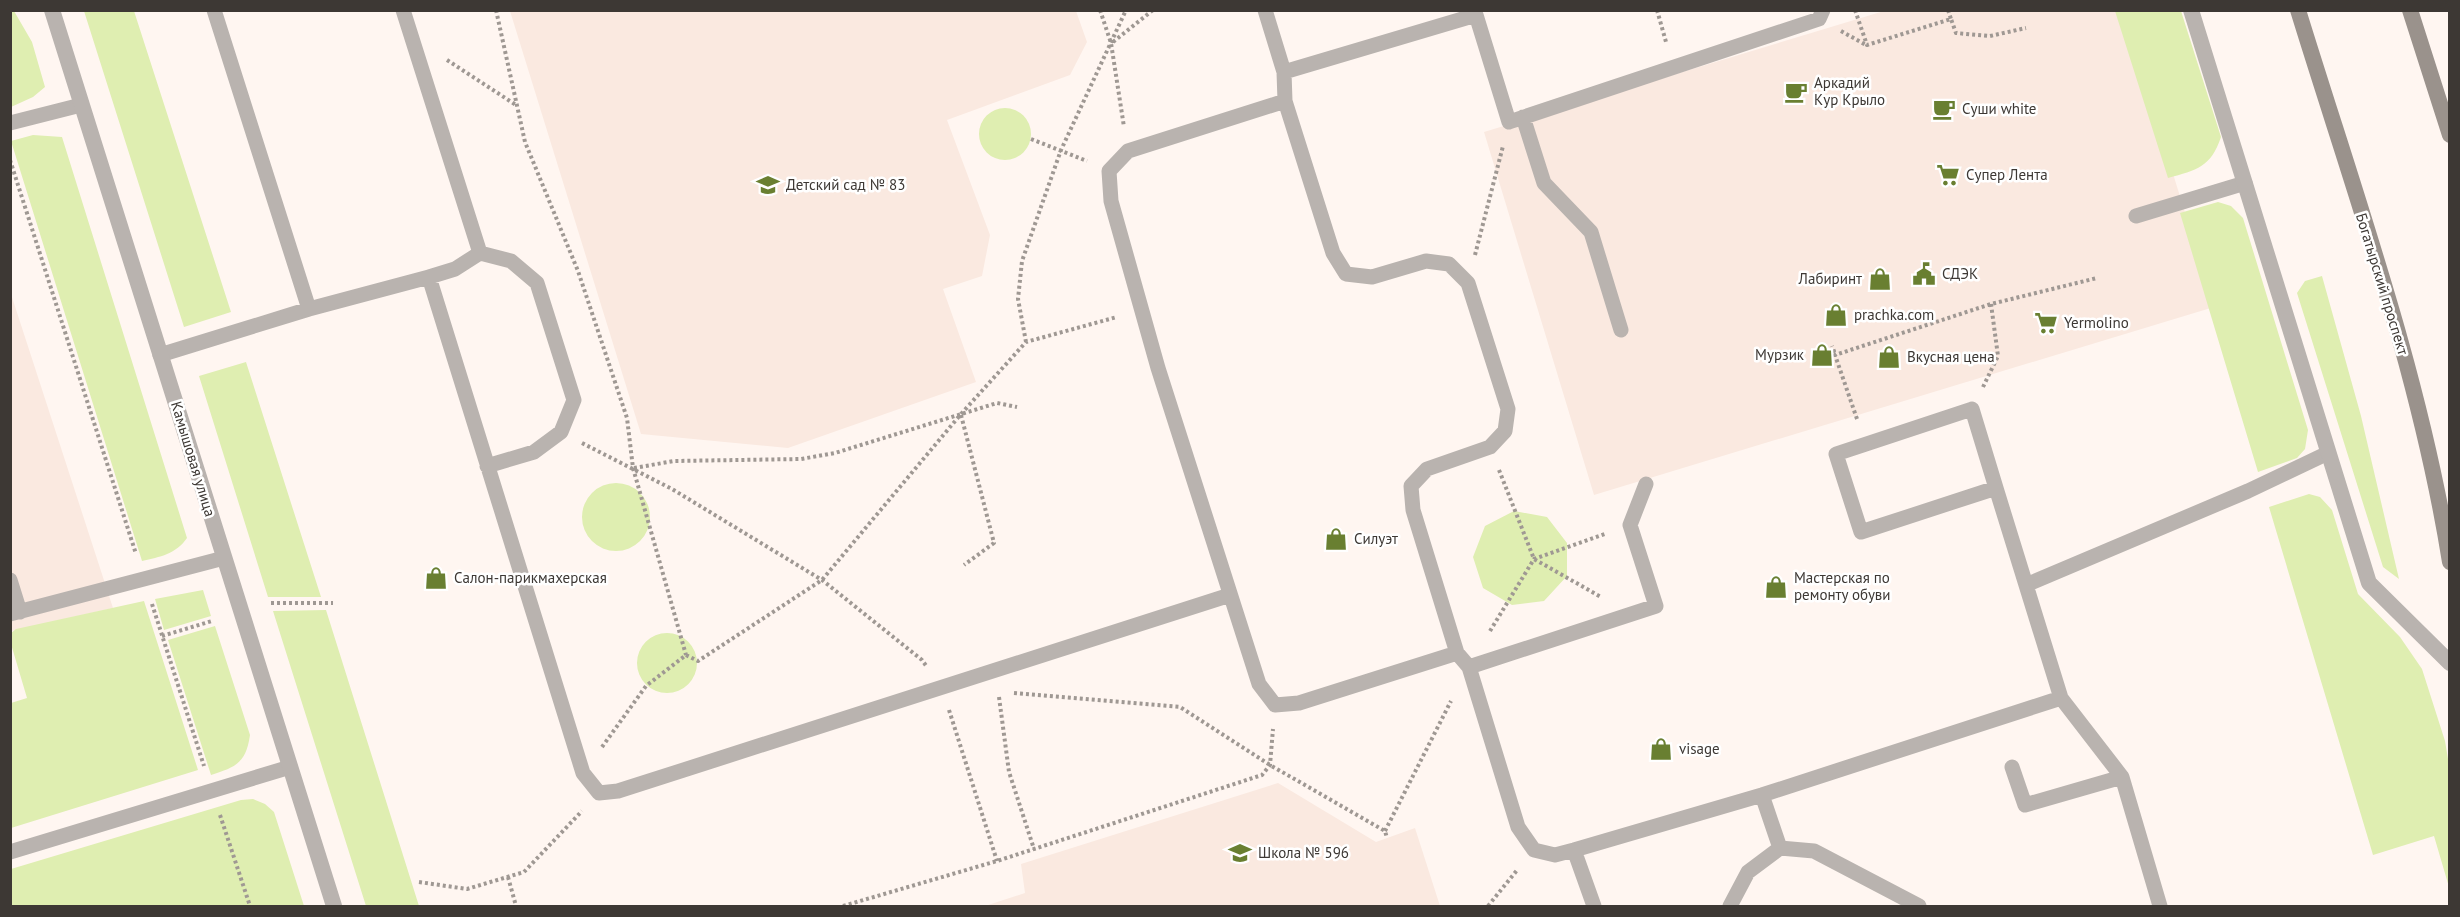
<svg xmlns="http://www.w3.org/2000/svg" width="2460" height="917" font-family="'PT Sans',sans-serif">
  <rect width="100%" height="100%" fill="#fff6f1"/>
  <path fill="#fae9e0" d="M 510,11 L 1076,11 L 1087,42 L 1070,75 L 947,120 L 990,235 L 982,276 L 943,289 L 976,382 L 788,448 L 641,434 Z
    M 1884,11 L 2123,11 L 2214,307 L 1594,495 L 1484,132 Z
    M 10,291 L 113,608 L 11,631 L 10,631 Z
    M 1278,783 L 1376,842 L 1415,828 L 1440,906 L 985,906 L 1025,893 L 1021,864 Z"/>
  <path fill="#dfeeb1" d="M 10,11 L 14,11 L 32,42 L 45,87 L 33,97 L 11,107 Z
    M 84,11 L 134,11 L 231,312 L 184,327 Z
    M 2115,11 L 2181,11 L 2221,137 C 2211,167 2197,170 2168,178 Z
    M979 134a26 26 0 1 1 52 0a26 26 0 1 1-52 0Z
    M 33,135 L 62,137 L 187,538 C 176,554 160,557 142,561 L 11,141 Z
    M 2218,202 L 2231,206 L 2243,218 L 2308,430 L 2305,449 L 2297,458 L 2258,472 L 2180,213 Z
    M 2322,276 L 2361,416 L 2399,579 L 2383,567 L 2297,293 L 2305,281 Z
    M 246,362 L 321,597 L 268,597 L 199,376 Z
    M582 517a34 34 0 1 1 68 0a34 34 0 1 1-68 0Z
    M 2309,494 L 2320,497 L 2332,510 L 2358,594 L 2400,637 L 2422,669 L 2445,741 L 2449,765 L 2449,887 L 2434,836 L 2373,855 L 2269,507 Z
    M 1514,511 L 1547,517 L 1567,543 L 1567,576 L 1544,601 L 1512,605 L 1483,588 L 1473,557 L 1485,526 Z
    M 203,590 L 211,616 L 164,630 L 155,599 Z
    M 144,601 L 198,770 L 11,828 L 11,703 L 27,698 L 11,644 L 11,633 L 16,629 Z
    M 326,610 L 419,906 L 366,906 L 273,611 Z
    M 215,626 L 250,735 C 246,763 236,767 211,775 L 168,640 Z
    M637 663a30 30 0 1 1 60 0a30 30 0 1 1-60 0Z
    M 253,799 L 265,804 L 274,812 L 304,906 L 11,906 L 11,869 L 241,800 Z"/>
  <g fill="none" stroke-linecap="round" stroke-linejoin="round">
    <path stroke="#9f9893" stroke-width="4" stroke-dasharray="3 3" stroke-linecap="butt" d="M 496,10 L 525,142 L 578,271 L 627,418 L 633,468 L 686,655
      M 1100,10 L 1111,43 L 1124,127
      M 1657,10 L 1666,42
      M 1855,10 L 1867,45 L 1951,19 L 1956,33 L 1990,36 L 2026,28
      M 1948,10 L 1951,19
      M 1841,31 L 1866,45
      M 1113,42 L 1153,10
      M 447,60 L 516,105
      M 1031,139 L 1087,161
      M 10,160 L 136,554
      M 1475,255 L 1503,146
      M 1026,342 L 1018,299 L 1022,261 L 1061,150 L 1126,10
      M 1827,353 L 1834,351 L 1832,346
      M 1983,387 L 1998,356 L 1991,304
      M 961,415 L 994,543 L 964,565
      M 1857,419 L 1835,355 L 1991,304 L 2097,278
      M 582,443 L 672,489 L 822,580 L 922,660 L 927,667
      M 634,468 L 674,461 L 801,459 L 835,453 L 997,403 L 1017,407
      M 1499,470 L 1534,559 L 1601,597
      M 271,603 L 333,603
      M 152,604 L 204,766
      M 1490,631 L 1534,559 L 1605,534
      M 162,636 L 212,621
      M 686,655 L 698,661 L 822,580 L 961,414 L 1026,342 L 1117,317
      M 1014,693 L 1180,707 L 1270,765 L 1385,831 L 1387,838
      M 999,697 L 1009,772 L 1034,849
      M 949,710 L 997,861
      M 602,747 L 646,686 L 686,655
      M 220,815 L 250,906
      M 1385,831 L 1451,701
      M 508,877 L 516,906
      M 419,882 L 467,889 L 524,872 L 582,811
      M 843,906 L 997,861 L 1262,775 L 1270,765 L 1273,729
      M 1488,906 L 1518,869"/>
    <path stroke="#b9b3af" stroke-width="15" d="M 214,10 L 309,309
      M 403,10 L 480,253 L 455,269 L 429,277
      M 1265,10 L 1284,72 L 1285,101 L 1333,253 L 1346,274 L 1372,277 L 1426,261 L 1449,264 L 1468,283 L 1508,409 L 1505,431 L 1490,447 L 1427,469 L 1411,486 L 1413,510 L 1457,653 L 1469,667 L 1518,827 L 1534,850 L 1555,855 L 1574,850 L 1762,795 L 2061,698
      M 1284,72 L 1476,15 L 1509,122 L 1819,19 L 1823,10
      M 1285,101 L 1128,151 L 1109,171 L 1111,201 L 1158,368 L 1259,684 L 1275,705 L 1299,703 L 1457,653
      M 1523,117 L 1544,183 L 1591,232 L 1621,330
      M 10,123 L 81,105
      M 2136,216 L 2245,183
      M 480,253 L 511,261 L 537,283 L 574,400 L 561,432 L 534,452 L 487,466
      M 160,355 L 309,309 L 429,277 L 583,773 L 599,793 L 618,791 L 1230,595
      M 1996,488 L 1972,409 L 1836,454 L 1861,532 L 1996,488 L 2026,585
      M 10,580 L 20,612
      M 10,614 L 224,558
      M 1469,667 L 1656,606 L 1630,525 L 1646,484
      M 2012,767 L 2025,805 L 2122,777
      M 1762,795 L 1780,848
      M 1574,850 L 1594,906
      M 10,852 L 290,767
      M 1730,906 L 1748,872 L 1780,848 L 1814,851 L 1919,906
      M 2160,906 L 2122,777 L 2061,698 L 2026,585 L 2248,491 L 2328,453"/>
    <path stroke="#b9b3af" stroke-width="16" d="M 2191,10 L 2369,583 L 2450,663"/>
    <path stroke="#b9b3af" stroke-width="16" d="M 52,10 L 334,906"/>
    <path stroke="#9a928c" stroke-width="16" d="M 2298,10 C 2354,192 2420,373 2450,562
      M 2410,10 L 2450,135"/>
  </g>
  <defs>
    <g id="cafe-bare" transform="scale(1.8)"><path d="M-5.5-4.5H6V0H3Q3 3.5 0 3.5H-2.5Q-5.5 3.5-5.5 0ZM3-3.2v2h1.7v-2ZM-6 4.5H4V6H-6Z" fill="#697f31" stroke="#fff" stroke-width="2.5" paint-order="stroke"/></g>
    <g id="supermarket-bare" transform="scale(1.8)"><path d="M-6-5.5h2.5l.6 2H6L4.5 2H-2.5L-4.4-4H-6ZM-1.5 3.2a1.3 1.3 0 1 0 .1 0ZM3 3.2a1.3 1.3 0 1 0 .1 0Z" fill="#697f31" stroke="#fff" stroke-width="2.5" paint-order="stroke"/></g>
    <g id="school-bare" transform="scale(1.8)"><path d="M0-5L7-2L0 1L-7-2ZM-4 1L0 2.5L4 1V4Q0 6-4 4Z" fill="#697f31" stroke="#fff" stroke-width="2.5" paint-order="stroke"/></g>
    <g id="civic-bare" transform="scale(1.8)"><path d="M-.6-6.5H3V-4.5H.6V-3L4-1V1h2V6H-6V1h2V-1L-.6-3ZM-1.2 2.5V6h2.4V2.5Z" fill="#697f31" stroke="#fff" stroke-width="2.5" paint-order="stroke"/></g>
    <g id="shop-bare" transform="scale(1.8)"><path d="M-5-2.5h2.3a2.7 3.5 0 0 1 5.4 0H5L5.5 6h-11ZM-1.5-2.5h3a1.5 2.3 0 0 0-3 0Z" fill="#697f31" stroke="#fff" stroke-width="2.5" paint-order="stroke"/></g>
  </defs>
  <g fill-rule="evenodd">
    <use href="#cafe-bare" x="1796" y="92"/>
    <use href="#cafe-bare" x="1944" y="109"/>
    <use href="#supermarket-bare" x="1948" y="175"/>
    <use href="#school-bare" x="768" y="185"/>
    <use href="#civic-bare" x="1924" y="274"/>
    <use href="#shop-bare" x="1880" y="279"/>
    <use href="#shop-bare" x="1836" y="315"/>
    <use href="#supermarket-bare" x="2046" y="323"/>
    <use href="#shop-bare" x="1822" y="355"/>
    <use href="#shop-bare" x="1889" y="357"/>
    <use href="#shop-bare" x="1336" y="539"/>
    <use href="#shop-bare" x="436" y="578"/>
    <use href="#shop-bare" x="1776" y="587"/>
    <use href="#shop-bare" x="1661" y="749"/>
    <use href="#school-bare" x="1240" y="853"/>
  </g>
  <g text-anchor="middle" stroke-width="5" stroke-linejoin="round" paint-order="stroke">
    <g font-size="15" fill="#3d3834" stroke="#fff" text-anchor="start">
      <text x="1814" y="88">Аркадий<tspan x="1814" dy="17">Кур Крыло</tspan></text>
      <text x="1962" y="114">Суши white</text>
      <text x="1966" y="180">Супер Лента</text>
      <text x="786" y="190">Детский сад № 83</text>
      <text x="1942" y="279">СДЭК</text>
      <text x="1862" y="284" text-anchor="end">Лабиринт</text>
      <text x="1854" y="320">prachka.com</text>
      <text x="2064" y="328">Yermolino</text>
      <text x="1804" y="360" text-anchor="end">Мурзик</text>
      <text x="1907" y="362">Вкусная цена</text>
      <text x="1354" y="544">Силуэт</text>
      <text x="454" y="583">Салон-парикмахерская</text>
      <text x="1794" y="583">Мастерская по<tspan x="1794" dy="17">ремонту обуви</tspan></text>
      <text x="1679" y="754">visage</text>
      <text x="1258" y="858">Школа № 596</text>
    </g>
    <g font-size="15" fill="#3d3834" stroke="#fff">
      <text transform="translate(2382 284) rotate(73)" y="5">Богатырский проспект</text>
      <text transform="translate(193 459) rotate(73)" y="5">Камышовая улица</text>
    </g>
  </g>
  <rect width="2460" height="917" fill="none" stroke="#3d3834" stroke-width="24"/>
</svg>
